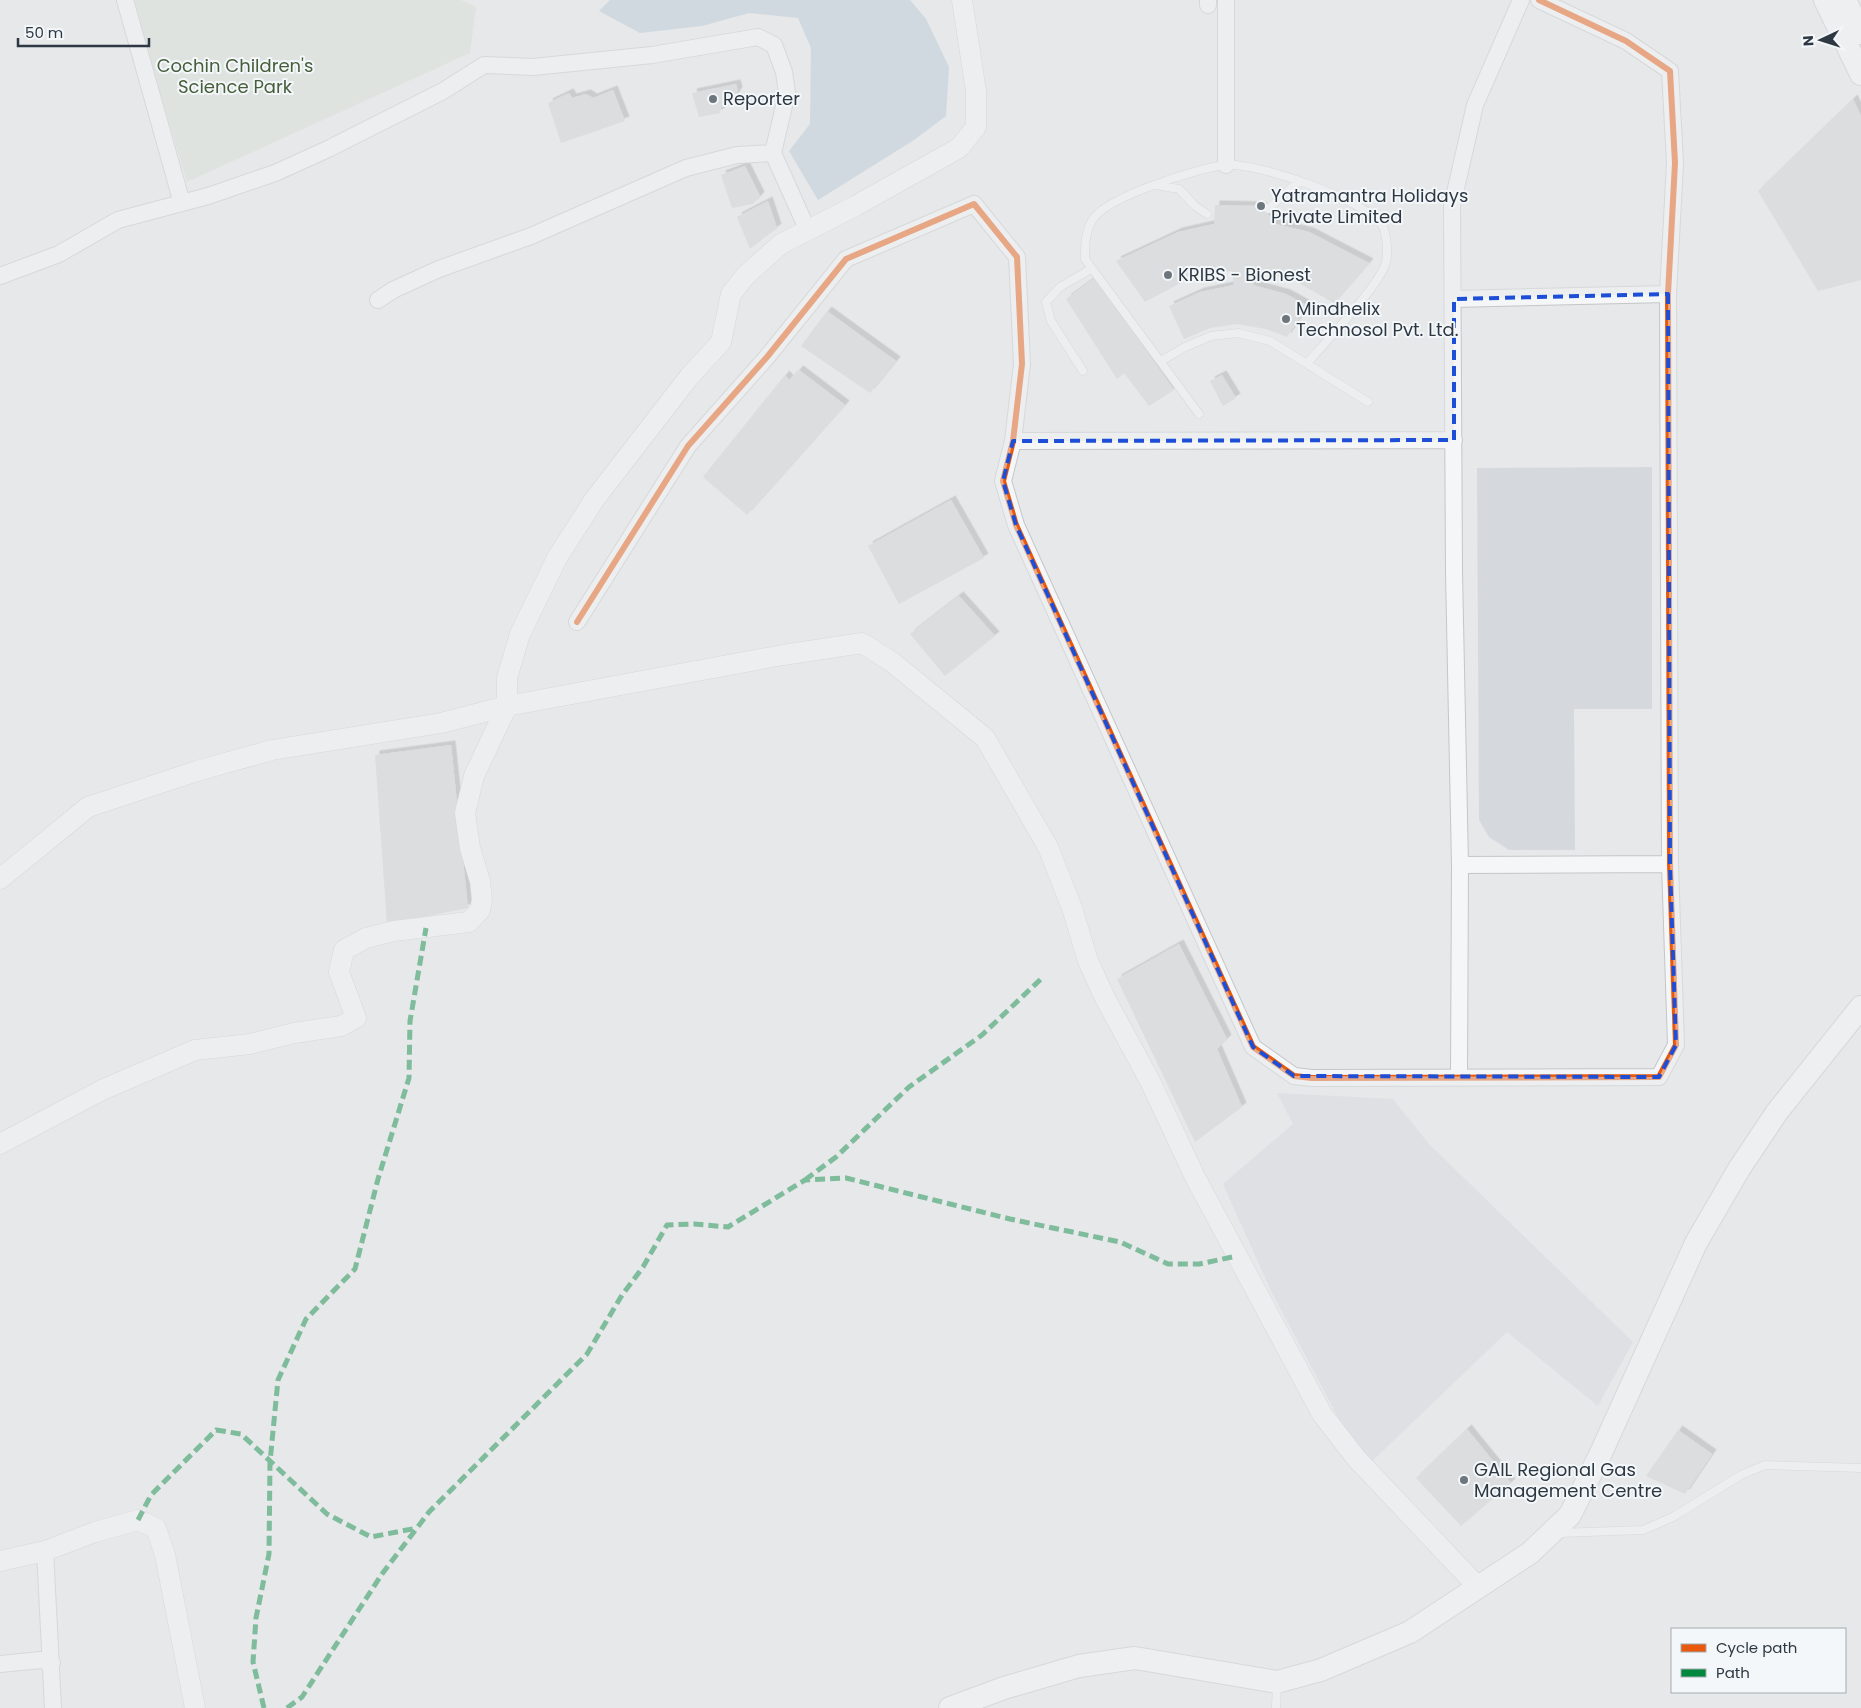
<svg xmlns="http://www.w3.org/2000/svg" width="1861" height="1708" font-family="Poppins,sans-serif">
  <defs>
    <filter id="shadow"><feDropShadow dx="4.5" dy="-4.5" stdDeviation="0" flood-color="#0004"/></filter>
  </defs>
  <rect width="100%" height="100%" fill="#e6e8ea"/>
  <path fill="#d5d8dd" d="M1652 467V709H1574L1575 850H1509L1489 837 1479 820 1477 468Z
    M1277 1093 1393 1099 1429 1144 1633 1342 1598 1406 1507 1332 1365 1468 1271 1291 1223 1184 1293 1124Z"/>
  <path fill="#d8ded6" d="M132 0H461L476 7 470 53 187 182Z"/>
  <path fill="#b6c8d3" d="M610 0H910L926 19 949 67 946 116 914 140 818 200 789 151 810 124 811 48 798 18 749 13 702 26 640 33 599 11Z"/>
  <path fill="#ced0d2" filter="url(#shadow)" d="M736 84 738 91 729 106 721 107 720 113 699 117 692 93Z
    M613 90 625 121 561 143 548 103 569 93 572 98 586 94 593 98Z
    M1853 99 1861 116V280L1818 291 1758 191Z
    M745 166 760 196 753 204 732 208 721 175Z
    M768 201 777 228 750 249 737 217Z
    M1215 205 1261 206 1276 224 1309 232 1369 263 1334 303 1297 282 1255 270 1253 285 1286 294 1308 306 1287 337 1266 329 1237 324 1210 328 1184 339 1169 306 1200 292 1234 285 1232 271 1188 279 1145 302 1116 261 1178 232 1214 224Z
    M1095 278 1174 390 1149 406 1124 373 1117 379 1066 299Z
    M827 311 896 361 870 393 801 346Z
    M799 370 845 405 747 515 703 477 785 375 789 380Z
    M1222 375 1236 398 1223 406 1210 381Z
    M951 500 984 558 899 604 868 546Z
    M959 596 995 636 945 676 910 634Z
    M451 745 468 908 387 924 375 755Z
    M1179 944 1227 1039 1217 1049 1242 1107 1195 1142 1117 979Z
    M1467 1429 1511 1483 1461 1526 1416 1478Z
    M1678 1430 1712 1454 1685 1494 1646 1476Z"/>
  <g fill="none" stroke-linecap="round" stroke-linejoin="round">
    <g stroke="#c4c6c8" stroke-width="9">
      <path id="service" d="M1156 185 1179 189 1195 206 1207 214
        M1268 209 1299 181
        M1161 361 1185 347 1211 336 1238 333 1270 341 1368 402
        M1083 371 1051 321 1046 302 1060 287 1091 269
        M1199 414 1085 259C1085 245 1085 231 1093 219 1107 197 1198 168 1225 165 1256 162 1364 199 1382 225 1387 233 1388 253 1386 262 1381 284 1324 344 1307 363
        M1559 1533 1643 1530 1673 1517 1741 1475 1765 1465 1861 1468
        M1276 1708 1277 1683"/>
    </g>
    <g stroke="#c4c6c8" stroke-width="18">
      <path id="minor" d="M125 0 182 203
        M1208 0V5
        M1226 0V165
        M0 276 59 254 118 220 208 196 275 173 328 149 443 91 484 65 533 67 652 55 758 37 774 45 784 72 787 93 773 153 808 231
        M1454 299 1668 294
        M378 300 393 290 439 269 531 236 686 168 737 155 773 153
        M1013 441 1454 440
        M577 622 688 446 767 357 846 259 974 204 1017 257 1022 364 1013 441 1003 481 1016 525 1253 1047 1294 1076 1312 1078 1659 1077 1676 1045 1670 864 1668 294 1675 163 1670 71 1626 41 1539 0
        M1460 865 1670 864
        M1459 1077 1460 865 1454 572 1452 206 1475 105 1521 0
        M45 1551 53 1708
        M0 1664 41 1660 52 1663"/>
    </g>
    <g stroke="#c4c6c8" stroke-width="21">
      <path id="tertiary" d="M0 879 88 807 197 771 272 750 441 723 507 706 783 655 862 643 892 662 985 738 1048 847 1072 908 1088 961 1106 1000 1150 1081 1195 1177 1322 1414 1356 1458 1479 1588
        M0 1144 102 1090 195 1050 250 1044 294 1033 341 1026 356 1018 339 972 344 950 366 938 394 931 469 922 480 910 482 900 480 881 470 848 465 813 474 776 507 706V678L520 634 557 558 594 500 689 377 721 342 731 294 746 275 781 244 857 205 959 148 976 127V91L962 0
        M0 1561 45 1551 95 1532 138 1520 156 1528 165 1555 195 1708"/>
    </g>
    <g stroke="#c4c6c8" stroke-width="24">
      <path id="secondary" d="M1825 0 1861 74
        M1845 0 1861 33
        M950 1708 1004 1688 1079 1666 1135 1658 1277 1682 1321 1670 1410 1632 1530 1553 1570 1515 1600 1455 1696 1243 1739 1169 1777 1112 1861 1007"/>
    </g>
    <use href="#service" stroke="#f5f6f7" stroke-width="8"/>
    <use href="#minor" stroke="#f5f6f7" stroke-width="16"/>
    <use href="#tertiary" stroke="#f5f6f7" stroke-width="20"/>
    <use href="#secondary" stroke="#f8f8f8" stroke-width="22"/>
    <path stroke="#00873e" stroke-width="5" stroke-dasharray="10 5" stroke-linecap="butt" d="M805 1180 836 1157 909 1087 982 1035 1043 977
      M138 1520 151 1495 216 1430 241 1434 327 1514 371 1537 417 1528
      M264 1708 253 1662 256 1618 269 1554 270 1462 278 1380 306 1319 355 1269 378 1179 409 1078 410 1021 426 928
      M287 1708 302 1697 382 1574 429 1512 587 1354 622 1295 643 1267 667 1225 694 1224 728 1227 805 1180 846 1178 1010 1219 1120 1242 1168 1264H1199L1237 1256"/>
    <g stroke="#f4f7f9" stroke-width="9">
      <path id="cycleway" d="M577 622 688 446 767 357 846 259 974 204 1017 257 1022 364 1013 441 1003 481 1016 525 1253 1047 1294 1076 1312 1078 1659 1077 1676 1045 1670 864 1668 294 1675 163 1670 71 1626 41 1539 0"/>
    </g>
    <use href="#cycleway" stroke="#e8590c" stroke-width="6"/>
  </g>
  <path d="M0 0H1861V1708H0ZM1668 294 1670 864 1676 1045 1659 1077 1294 1076 1253 1047 1016 525 1003 481 1013 441 1454 440V299Z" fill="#e6e8ea" fill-opacity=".55" fill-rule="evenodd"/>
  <path fill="none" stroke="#1d4ed8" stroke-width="4" stroke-dasharray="10 6" stroke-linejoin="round" d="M1668 294 1670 864 1676 1045 1659 1077 1294 1076 1253 1047 1016 525 1003 481 1013 441 1454 440V299Z"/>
  <g fill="#6e767d" stroke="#f4f7f9" stroke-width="2">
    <circle cx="713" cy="99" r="5"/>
    <circle cx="1261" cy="206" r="5"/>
    <circle cx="1168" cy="275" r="5"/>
    <circle cx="1286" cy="319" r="5"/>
    <circle cx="1464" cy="1480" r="5"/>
  </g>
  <g text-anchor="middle" stroke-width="4" stroke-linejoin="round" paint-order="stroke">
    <g font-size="18" fill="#465e3b" stroke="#f4f7f9">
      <text x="235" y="72">Cochin Children's<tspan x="235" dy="21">Science Park</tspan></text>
    </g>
    <g font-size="18" fill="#2d3843" stroke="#f4f7f9" text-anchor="start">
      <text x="723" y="105">Reporter</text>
      <text x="1271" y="202">Yatramantra Holidays<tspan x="1271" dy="21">Private Limited</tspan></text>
      <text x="1178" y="281">KRIBS - Bionest</text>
      <text x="1296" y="315">Mindhelix<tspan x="1296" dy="21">Technosol Pvt. Ltd.</tspan></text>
      <text x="1474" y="1476">GAIL Regional Gas<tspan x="1474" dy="21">Management Centre</tspan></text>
    </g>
  </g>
  <rect x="1671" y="1628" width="175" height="65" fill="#f4f7f9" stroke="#a4abb0"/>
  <rect x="1681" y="1644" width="25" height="8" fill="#e8590c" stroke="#a4abb0"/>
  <text x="1716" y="1653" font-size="15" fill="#2d3843">Cycle path</text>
  <rect x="1681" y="1669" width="25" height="8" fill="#00873e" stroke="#a4abb0"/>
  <text x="1716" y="1678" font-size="15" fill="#2d3843">Path</text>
  <g transform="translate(1821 40) rotate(266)" stroke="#f4f7f9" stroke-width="4" paint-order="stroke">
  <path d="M0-4L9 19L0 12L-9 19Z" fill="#2d3843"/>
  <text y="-8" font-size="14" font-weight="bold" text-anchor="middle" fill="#2d3843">N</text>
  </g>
  <path d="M18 38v8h131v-8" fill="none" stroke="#2d3843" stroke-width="2.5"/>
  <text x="25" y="38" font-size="15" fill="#2d3843" stroke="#f4f7f9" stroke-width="4" paint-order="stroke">50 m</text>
</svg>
